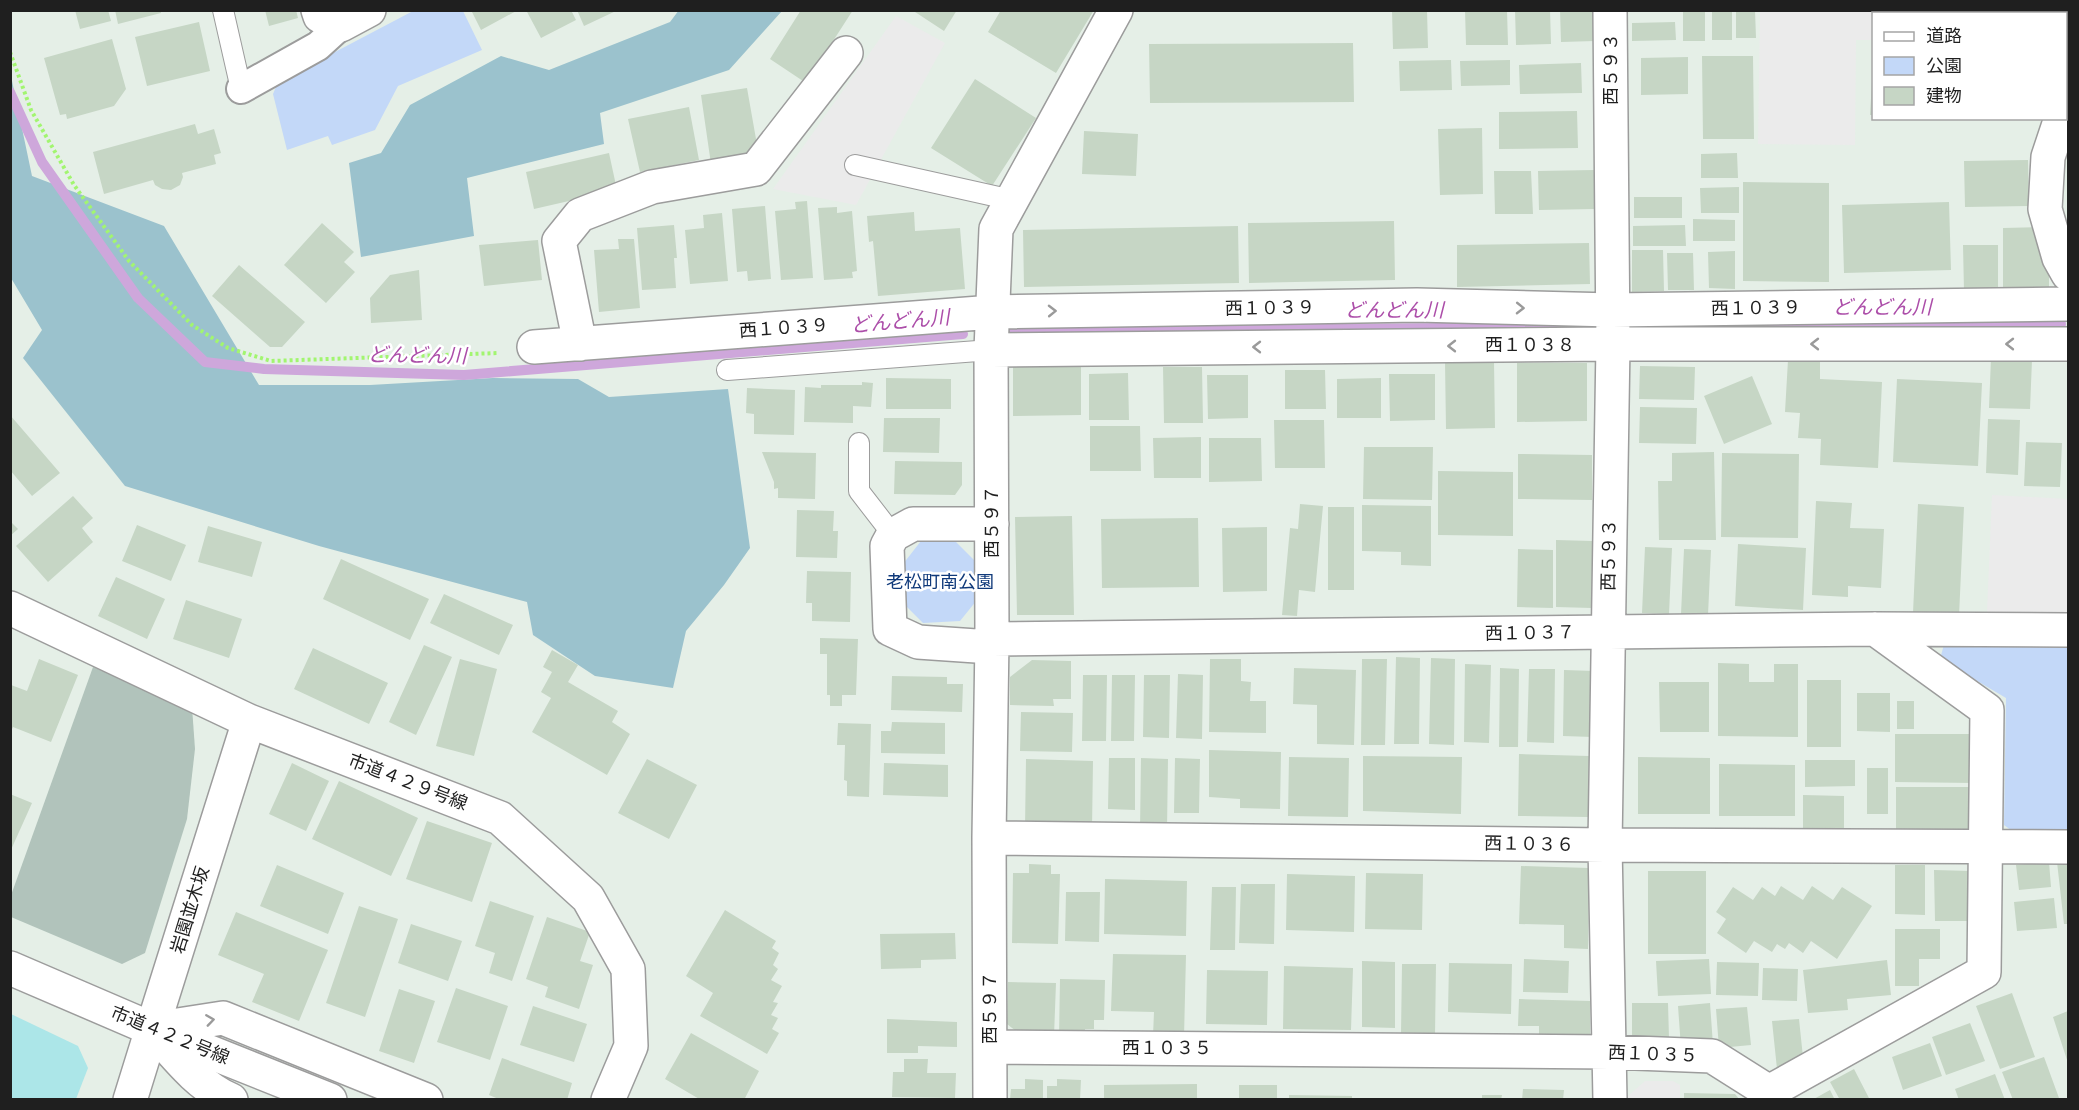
<svg xmlns="http://www.w3.org/2000/svg" width="2079" height="1110" font-family="'Nunito Sans','Noto Sans JP',sans-serif">
  <rect width="100%" height="100%" fill="#e5efe7"/>
  <path fill="#b1c3bb" d="M93 667 192 707 195 749 187 819 145 953 122 964 11 917 10 898Z"/>
  <path fill="#ace6e8" d="M11 1014 78 1046 88 1068 76 1099H11Z"/>
  <path fill="#9bc2cd" d="M679 10 782 11 729 70 600 113 604 144 467 178 474 236 361 257 349 163 381 153 410 105 501 56 549 70 670 22Z
    M11 76 32 176 164 226 259 385H370L493 378 578 379 609 397 728 389 750 548 724 585 686 631 673 688 595 676 533 635 527 602 319 546 125 486 23 358 42 330 11 278Z"/>
  <path fill="#c3d8f8" d="M413 11H463L482 50 398 86 375 130 332 145 328 136 287 150 273 94 278 82Z
    M921 541 956 542 977 563V600L960 621 923 623 901 601 903 564Z
    M1945 641H2068V836H2019L2004 825 2006 698 1940 659Z"/>
  <path fill="#ebebeb" d="M1760 11 1952 10V13L1874 14 1873 40H1856L1855 145 1758 144Z
    M896 16 945 43 856 205 773 189Z
    M1992 495 2068 499V616L1987 612Z
    M1645 1081H1673L1680 1085V1099H1627V1097Z"/>
  <g fill="none" stroke-linecap="round" stroke-linejoin="round">
    <path stroke="#cea7db" stroke-width="10" d="M10 92 42 162 138 298 205 362 264 369 464 375 963 334
      M1631 327 2061 324
      M1011 331 1597 327"/>
  </g>
  <path fill="#c6d6c5" d="M75 10H108L111 21 80 29Z
    M115 10H160L161 13 118 24Z
    M265 10H296L298 18 269 26Z
    M471 10H518L481 30Z
    M526 10H571L576 20 541 38Z
    M577 10H618L584 26Z
    M801 10H853L806 83 770 59Z
    M912 10H957L944 31Z
    M1001 10H1094L1056 73 988 32Z
    M1392 10H1427L1428 48 1393 49Z
    M1465 10H1507L1508 45H1466Z
    M1515 10H1550L1551 44 1516 45Z
    M1560 10H1594L1595 41 1561 42Z
    M1683 10H1705V41H1683Z
    M1712 10H1732V40H1712Z
    M1736 10H1755L1756 38H1736Z
    M2022 10H2062V14H2021Z
    M199 22 210 71 147 86 135 37Z
    M1675 22 1676 40 1632 41V23Z
    M112 39 126 89 114 106 67 119 66 114 60 115 44 58Z
    M1353 43 1354 102 1150 103 1149 44Z
    M1702 56H1753L1754 139H1703Z
    M1688 57V94L1641 95V58Z
    M1451 60 1452 90 1400 91 1399 61Z
    M1510 60V85L1461 86 1460 61Z
    M1581 63 1582 93 1520 94 1519 65Z
    M975 79 1036 118 992 186 931 148Z
    M1872 81H1874V115H1870Z
    M747 88 759 156 711 164 701 95Z
    M689 107 699 160 640 172 628 119Z
    M1577 111 1578 148 1499 149V112Z
    M195 124 198 134 214 129 221 153 214 155 216 164 182 173 183 177 180 185 171 190 162 189 155 185 153 180 104 194 93 152Z
    M1482 128 1483 194 1440 195 1438 129Z
    M1084 131 1138 134 1136 176 1082 174Z
    M609 153 617 190 534 209 526 172Z
    M1737 153 1738 178H1701V154Z
    M2028 160 2029 206 1965 207 1964 161Z
    M1594 170 1595 209 1539 210 1538 171Z
    M1494 171H1531L1533 214H1495Z
    M1743 182 1829 183V282L1743 281Z
    M1739 187V213H1701L1700 188Z
    M1634 197H1682V218H1634Z
    M807 201 813 278 781 280 775 211 796 209 795 202Z
    M1949 202 1951 270 1844 273 1842 205Z
    M765 206 771 279 748 281 747 271 737 272 732 209Z
    M837 207V213L852 211 857 271 852 272 853 278 824 280 818 208Z
    M914 212 915 231 960 228 965 289 878 296 873 241 869 242 867 216Z
    M722 213 728 281 690 284 685 230 704 228 703 215Z
    M1693 219 1735 220V241H1693Z
    M1394 221 1395 280 1249 283 1248 223Z
    M322 223 354 252 344 262 355 272 326 303 284 265Z
    M674 225 677 258H674L676 288 642 290 637 228Z
    M1685 225 1686 246H1633V226Z
    M1238 226 1239 283 1024 287 1023 230Z
    M2049 227V287H2003V228Z
    M618 239H634L640 308 599 312 594 250 619 249Z
    M538 240 542 280 484 286 479 245Z
    M1589 243 1590 284 1457 287V245Z
    M1963 245H1998V291H1964Z
    M1632 250H1663L1664 291 1632 292Z
    M1735 251V289L1709 288 1708 252Z
    M1667 253H1693L1694 290H1668Z
    M239 265 305 322 282 347H270L212 296Z
    M419 270 422 320 371 323 370 298 390 275Z
    M1991 358 2032 360 2030 409 1989 408Z
    M1788 360 1820 361V379L1882 382 1878 468 1820 465 1821 439 1798 438 1800 413 1785 412Z
    M1081 362V415L1013 416V363Z
    M1445 362H1494L1495 428 1446 429Z
    M1517 363H1587V421L1517 422Z
    M1640 366 1695 367 1694 400 1639 399Z
    M1163 367H1202L1203 423H1164Z
    M1285 370H1325L1326 409H1285Z
    M1128 373 1129 420H1089V374Z
    M1389 374H1435V420L1390 421Z
    M1207 375H1248V418L1208 419Z
    M1752 376 1772 424 1724 444 1704 396Z
    M886 378 951 379V409H886Z
    M1381 378V418H1337V379Z
    M1897 379 1982 383 1978 466 1893 462Z
    M862 382 873 383 871 407 853 406V423L804 422 805 387 821 388V385H862Z
    M747 388 795 390 794 435 754 434V414L746 413Z
    M1640 407 1697 408 1696 444 1639 443Z
    M10 415 60 473 32 496 10 470Z
    M884 418H940L939 453 883 452Z
    M1988 419 2020 420 2018 475 1986 473Z
    M1274 420H1324L1325 468H1275Z
    M1090 426H1140L1141 471H1090Z
    M1201 437V478H1154L1153 438Z
    M1209 438H1261L1262 481 1209 482Z
    M2026 442 2062 443 2060 487 2024 486Z
    M1364 447H1433L1432 500 1363 499Z
    M762 452 816 453 815 499 778 498V488L774 489V482Z
    M1714 452 1716 540H1659L1658 481H1672V453Z
    M1722 453 1799 454 1798 538 1721 537Z
    M1518 454 1592 455V500L1518 499Z
    M895 461 962 462V485L955 495 894 494Z
    M1438 471 1513 472V536L1438 535Z
    M73 496 93 518 82 528 93 542 48 582 16 546Z
    M1816 501 1852 503 1850 528 1884 529 1881 588 1848 586V597L1812 595Z
    M1300 504 1323 506 1315 592 1299 590 1297 616 1282 615 1290 528 1298 529Z
    M1918 504 1964 507 1959 616 1913 613Z
    M1362 505 1431 506V566L1401 565V552L1362 551Z
    M1328 507H1354V590H1328Z
    M797 510 834 511 833 531H838L837 558 796 557Z
    M1072 516 1074 615H1017L1015 517Z
    M1198 518 1199 587 1102 588 1101 519Z
    M10 521 18 529 10 536Z
    M137 525 186 545 171 581 122 561Z
    M208 526 262 542 252 577 198 562Z
    M1267 527V591L1223 592 1222 528Z
    M1556 540 1592 541V608L1556 607Z
    M1738 544 1806 548 1803 610 1735 606Z
    M1645 547 1672 548 1669 614 1642 613Z
    M1518 549 1553 550V608L1517 607Z
    M1684 549 1711 550 1708 615 1681 614Z
    M341 559 429 599 410 640 323 599Z
    M807 571 851 572 850 622 812 621V603H806Z
    M116 577 165 599 147 639 98 616Z
    M444 594 513 625 499 655 430 623Z
    M186 600 242 619 229 658 173 639Z
    M820 638 858 639 856 695H842V706H830V695H827V654H820Z
    M424 645 452 657 416 735 389 722Z
    M313 648 388 683 369 724 294 689Z
    M552 650 578 665 568 682 618 711 612 722 630 734 607 775 532 732 551 698 541 692 552 672 543 667Z
    M1396 657 1420 658 1419 744H1394Z
    M1431 658 1455 659 1454 745 1429 744Z
    M39 659 78 675 51 742 13 727 10 733V686L11 685 27 691Z
    M460 659 497 669 474 756 436 746Z
    M1210 659H1241V681L1251 682 1250 701H1266V733L1209 732Z
    M1362 659H1387L1385 745H1361Z
    M1032 660 1071 661V699H1053L1054 706 1010 705V677Z
    M1718 663 1749 664V682H1774V664H1798V737L1718 736Z
    M1465 664 1491 665 1489 743 1464 742Z
    M1294 668 1356 670 1354 745 1317 744V705L1293 704Z
    M1500 668 1519 669 1518 747H1499Z
    M1529 669H1555L1554 743 1527 742Z
    M1564 670 1594 671 1593 737 1563 736Z
    M1178 674 1203 675 1202 739 1176 738Z
    M1083 675H1107L1106 741H1082Z
    M1112 675H1135L1134 741H1111Z
    M1144 675H1170L1169 738 1143 737Z
    M892 676 947 677V684H963L962 712 891 710Z
    M1807 680H1841V747H1807Z
    M1659 682H1709V732H1660Z
    M1857 693H1890V732L1857 731Z
    M1897 701H1914V729H1897Z
    M1021 712 1073 713 1072 752 1020 751Z
    M892 722 945 723V754L881 753V731H891Z
    M838 723 871 724 869 797 847 796V781L844 780 845 745H837Z
    M1895 734H1973L1974 783 1895 782Z
    M1209 750 1281 752 1280 809 1240 808V799L1209 797Z
    M1519 754 1589 756 1588 817 1518 816Z
    M1363 756 1462 757 1461 814 1363 811Z
    M1289 757 1349 758 1348 817 1288 816Z
    M1638 757 1710 758V814H1638Z
    M1109 758H1135V810L1108 809Z
    M1141 758 1168 759 1167 831H1140Z
    M1175 758 1200 759 1199 813H1174Z
    M647 759 697 785 669 839 618 813Z
    M1026 759 1093 761 1092 829 1025 828Z
    M1805 760H1855V786L1805 787Z
    M292 763 329 781 306 831 269 814Z
    M884 763 948 765V797L883 795Z
    M1719 764 1795 765V816H1719Z
    M1867 768H1888V814H1867Z
    M339 781 418 818 391 876 312 839Z
    M1896 787H1973V832H1896Z
    M10 794 32 803 10 852Z
    M1803 795 1844 796V833H1803Z
    M427 821 492 843 472 902 406 879Z
    M2068 861V924H2064L2057 862Z
    M2049 862 2051 887 2019 890 2016 865Z
    M1029 864 1051 865V874H1060L1058 944 1012 943 1013 873H1029Z
    M277 865 344 893 328 934 260 906Z
    M1895 865H1925V915L1895 914Z
    M1521 866 1589 868 1588 949 1564 948V925L1519 924Z
    M1934 870 1971 871V921H1935Z
    M1648 871H1706V954H1648Z
    M1366 873 1423 874 1422 930 1365 929Z
    M1287 874 1355 876 1354 932 1286 930Z
    M1105 879 1187 881 1186 936 1104 934Z
    M1241 884H1275L1274 944 1239 943Z
    M1781 886 1803 900 1812 886 1833 900 1842 887 1872 906 1837 959 1811 941 1803 953 1789 943 1785 949 1777 944 1772 952 1754 941 1746 953 1717 933 1726 919 1716 912 1733 887 1753 900 1762 887 1775 896Z
    M1212 887H1236L1235 950H1210Z
    M1066 892H1100L1099 942 1065 941Z
    M2054 898 2057 928 2017 931 2014 902Z
    M490 901 534 916 512 981 489 973 495 953 475 946Z
    M359 906 398 919 365 1017 326 1003Z
    M725 910 776 941 772 948 779 953 773 965 778 969 771 980 782 986 773 1002 778 1003 771 1015 778 1018 772 1029 779 1033 767 1054 700 1016 713 993 686 976Z
    M236 912 328 950 299 1021 252 1002 264 974 218 955Z
    M547 917 590 932 580 961 593 965 579 1009 545 997 548 987 526 979Z
    M411 924 462 941 448 981 398 963Z
    M1895 929H1940V959H1919V986H1895Z
    M955 933 956 959 921 960V968L881 969 880 934Z
    M1113 954 1186 955 1184 1037 1153 1036 1154 1012 1111 1011Z
    M1524 959 1569 961 1568 993 1523 992Z
    M1709 959 1711 994 1658 996 1656 961Z
    M1887 960 1891 995 1847 999 1848 1010 1808 1013 1803 970Z
    M1362 961 1395 962V1028L1362 1027Z
    M1717 962 1759 963 1758 996 1716 995Z
    M1449 963 1512 964 1511 1014 1448 1012Z
    M1402 964H1436L1435 1035 1401 1034Z
    M1284 966 1353 968 1351 1030 1283 1029Z
    M1763 968 1798 969 1797 1001 1762 1000Z
    M1207 970 1268 971 1267 1025 1206 1024Z
    M1060 979 1105 980 1104 1020H1094V1029H1085V1040L1059 1039Z
    M1008 982 1056 983 1054 1036 1021 1035 1007 1024Z
    M456 988 508 1006 490 1060 437 1042Z
    M399 989 435 1001 414 1063 379 1051Z
    M2012 993 2035 1057 2000 1069 1976 1006Z
    M1519 999 1590 1001V1040L1539 1039V1026H1518Z
    M1632 1003H1668L1669 1038 1632 1039Z
    M1710 1003 1713 1045 1681 1048 1678 1006Z
    M533 1006 587 1024 574 1062 520 1045Z
    M1747 1007 1751 1045 1719 1048 1716 1009Z
    M2068 1011V1063L2053 1017Z
    M887 1019 957 1022V1047L918 1046V1053H887Z
    M1799 1019 1804 1067 1777 1069 1772 1021Z
    M1970 1023 1985 1061 1946 1075 1932 1037Z
    M691 1033 759 1071 744 1100H701L665 1079Z
    M1930 1043 1942 1076 1903 1090 1892 1057Z
    M2044 1057 2059 1098 2013 1100 2002 1072Z
    M502 1058 572 1083 567 1100H501L489 1095Z
    M904 1059H928L927 1073H956L955 1098 892 1097 893 1072H904Z
    M1854 1069 1870 1100H1840L1830 1082Z
    M1995 1074 2005 1100H1959L1955 1089Z
    M1025 1079 1043 1080V1100H1010L1011 1089H1025Z
    M1057 1079 1081 1080 1080 1100H1047V1086H1057Z
    M1197 1084V1100H1104V1085Z
    M1239 1085H1277V1100H1239Z
    M1523 1089 1564 1090 1563 1100H1522Z
    M1830 1090 1835 1100H1812Z
    M1684 1093 1735 1094 1740 1100H1684Z
    M1289 1095 1352 1096V1100H1289Z
    M1482 1095H1502L1501 1100H1482Z"/>
  <g fill="none" stroke-linecap="round" stroke-linejoin="round">
    <g stroke="#9c9c9c" stroke-width="22">
      <path id="service" d="M223 10 241 89
        M855 165 1012 200
        M727 370 991 350
        M859 443V491L893 535"/>
    </g>
    <g stroke="#9c9c9c" stroke-width="32">
      <path id="pedestrian" d="M241 89 318 46 341 25"/>
    </g>
    <g stroke="#9c9c9c" stroke-width="36">
      <path id="minor" d="M318 10 320 16 341 25 369 10
        M1610 10 1613 344 1605 845 1610 1100
        M2061 118 2048 157 2045 209 2059 258 2068 274
        M580 344 559 241 580 215 652 187 756 169 846 53
        M534 347 993 312 1417 305 1612 310 2068 304
        M991 350 1613 344H2068
        M10 608 249 721 500 818 588 898 628 969 631 1046 608 1100
        M992 639 1875 629 2068 630
        M991 647 918 642 890 629 887 546 893 535 913 524H992
        M989 838 1605 845 2068 847
        M152 1029 249 721
        M152 1029 223 1018 426 1100
        M152 1029C175 1055 198 1086 231 1100
        M990 1047 1610 1052 1712 1056 1769 1092 1984 972 1987 710 1875 629
        M990 1100 989 838 992 639 991 350 996 229 1116 10"/>
    </g>
    <g stroke="#9c9c9c" stroke-width="36">
      <path id="tertiary" d="M10 968 152 1029 330 1100
        M130 1100 152 1029"/>
    </g>
    <path stroke="#a2f570" stroke-width="4" stroke-dasharray="3 3" stroke-linecap="butt" d="M10 52 31 110 74 185 129 261 192 325 228 348 271 361 499 353"/>
    <use href="#service" stroke="#fff" stroke-width="20"/>
    <use href="#pedestrian" stroke="#fff" stroke-width="28"/>
    <use href="#minor" stroke="#fff" stroke-width="33"/>
    <use href="#tertiary" stroke="#fff" stroke-width="33"/>
  </g>
  <defs><path id="oneway-chevron" d="M-2-3.5L2.5 0L-2 3.5" fill="none" stroke-width="1.6" stroke-linecap="round" stroke-linejoin="round" transform="scale(1.5)"/></defs>
  <g stroke="#9a9a9a">
    <use href="#oneway-chevron" transform="translate(1520 308) rotate(1)"/>
    <use href="#oneway-chevron" transform="translate(1052 311) rotate(-1)"/>
    <use href="#oneway-chevron" transform="translate(1815 344) rotate(180)"/>
    <use href="#oneway-chevron" transform="translate(2010 344) rotate(180)"/>
    <use href="#oneway-chevron" transform="translate(1452 346) rotate(180)"/>
    <use href="#oneway-chevron" transform="translate(1257 347) rotate(180)"/>
    <use href="#oneway-chevron" transform="translate(210 1020) rotate(-8)"/>
  </g>
  <g text-anchor="middle" stroke-width="5" stroke-linejoin="round" paint-order="stroke">
    <g font-size="18" fill="#1f1f1f" stroke="#fff">
      <text transform="translate(1611 69) rotate(-90)" y="6">西５９３</text>
      <text transform="translate(1270 308) rotate(-1)" y="6">西１０３９</text>
      <text transform="translate(1756 308) rotate(-1)" y="6">西１０３９</text>
      <text transform="translate(784 328) rotate(-4)" y="6">西１０３９</text>
      <text x="1530" y="351">西１０３８</text>
      <text transform="translate(992 522) rotate(-90)" y="6">西５９７</text>
      <text transform="translate(1609 555) rotate(-89)" y="6">西５９３</text>
      <text transform="translate(1530 633) rotate(-1)" y="6">西１０３７</text>
      <text transform="translate(408 782) rotate(21)" y="6">市道４２９号線</text>
      <text transform="translate(1529 844) rotate(1)" y="6">西１０３６</text>
      <text transform="translate(190 910) rotate(-73)" y="6">岩園並木坂</text>
      <text transform="translate(990 1008) rotate(-90)" y="6">西５９７</text>
      <text transform="translate(170 1035) rotate(22)" y="6">市道４２２号線</text>
      <text x="1167" y="1054">西１０３５</text>
      <text transform="translate(1653 1054) rotate(2)" y="6">西１０３５</text>
    </g>
    <g font-size="18" fill="#0f397a" stroke="#fff">
      <text x="940" y="588">老松町南公園</text>
    </g>
    <g font-size="20" font-style="italic" fill="#ac4ea9" stroke="#fff">
      <text x="1882" y="314">どんどん川</text>
      <text x="1394" y="317">どんどん川</text>
      <text transform="translate(900 321) rotate(-5)" y="7">どんどん川</text>
      <text transform="translate(417 355) rotate(1)" y="7">どんどん川</text>
    </g>
  </g>
  <rect width="2079" height="1110" fill="none" stroke="#1f1f1f" stroke-width="24"/>
  <rect x="1872" y="12" width="195" height="108" fill="#ffffff" stroke="#a5a5a5" stroke-width="1.5"/>
  <rect x="1884" y="32" width="30" height="9" fill="#ffffff" stroke="#a5a5a5" stroke-width="1.5"/>
  <text x="1926" y="42" font-size="18" fill="#1f1f1f">道路</text>
  <rect x="1884" y="57" width="30" height="18" fill="#c3d8f8" stroke="#a5a5a5" stroke-width="1.5"/>
  <text x="1926" y="72" font-size="18" fill="#1f1f1f">公園</text>
  <rect x="1884" y="87" width="30" height="18" fill="#c6d6c5" stroke="#a5a5a5" stroke-width="1.5"/>
  <text x="1926" y="102" font-size="18" fill="#1f1f1f">建物</text>
</svg>
